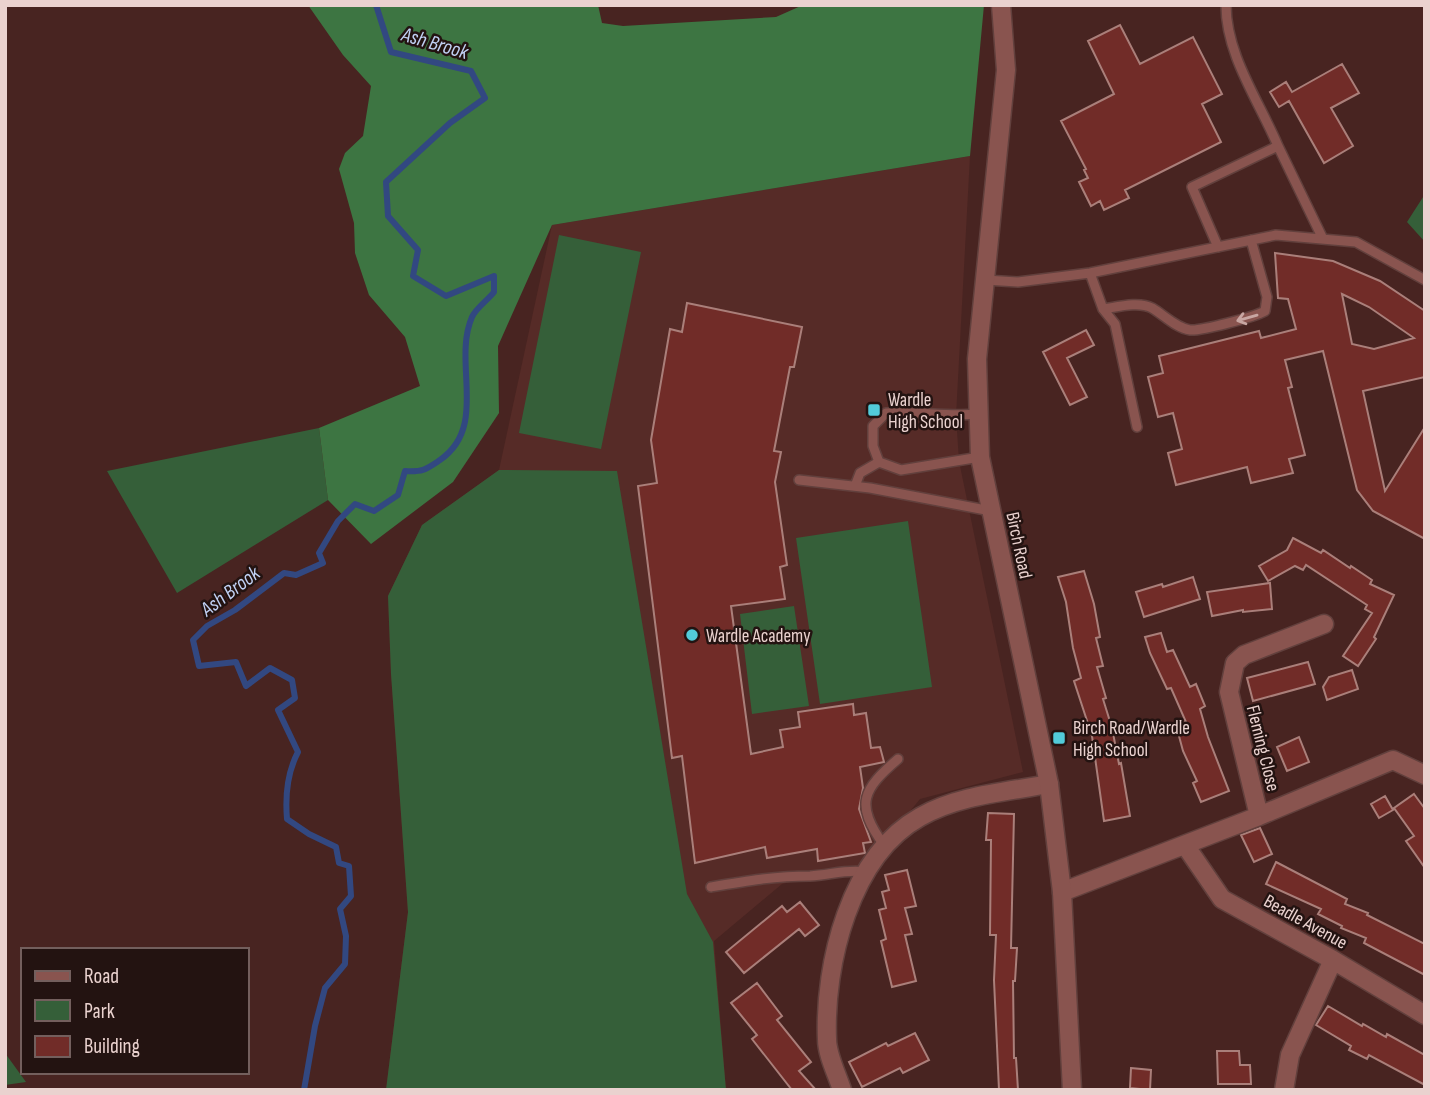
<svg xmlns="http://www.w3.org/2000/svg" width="1430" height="1095" font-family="'Sofia Sans Condensed',sans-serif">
  <rect width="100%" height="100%" fill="#482421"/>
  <path fill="#562b27" d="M970 156 956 416 959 461 1023 772 920 799 867 864 782 884 714 941 726 1090H386L408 912 391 674 388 596 422 525 499 470 552 225Z"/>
  <path fill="#355f39" d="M1425 194V242L1407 222Z
    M559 235 641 252 601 449 519 433Z
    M319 428 328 500 177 593 107 471Z
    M499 470 617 471 687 894 713 942 726 1090H386L408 912 391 674 388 596 422 525Z
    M908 521 932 687 820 704 796 538Z
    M794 606 809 706 752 714 740 614Z
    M5 1053 26 1082 5 1085Z"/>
  <path fill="#3d7542" d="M308 5H598L602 23 623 26 776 17 803 5H984L970 156 552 225 498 346 499 413 453 482 371 544 328 500 319 428 420 386 405 337 369 295 355 253 354 223 339 169 345 153 363 136 371 86 343 55Z"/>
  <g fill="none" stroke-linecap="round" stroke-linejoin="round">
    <path stroke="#324881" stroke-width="6" d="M304 1090 315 1026 325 988 345 964 346 936 340 909 351 896 349 866 339 863 336 847 309 834 287 819C285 795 287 773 298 752L278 710 295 698 292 680 270 668 246 686 236 662 199 666 193 640 207 626 235 610 284 573 296 575 323 563 319 553 338 521 355 504 374 511 398 495 405 471C423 472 425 470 440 460 489 426 452 363 472 317 476 308 488 300 494 292V276L446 296 413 276 418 250 388 216 386 182 450 123 485 98 471 71 391 52 376 5"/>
  </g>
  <path fill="#712c28" stroke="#aa7f7a" stroke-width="2" fill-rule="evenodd" d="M1120 25 1140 64 1193 37 1222 94 1202 104 1221 142 1125 190 1129 198 1104 210 1100 201 1091 206 1079 182 1088 178 1084 170 1086 169 1061 121 1114 94 1088 41Z
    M1342 64 1359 93 1331 108 1353 146 1324 163 1289 101 1279 107 1270 92 1286 82 1292 92Z
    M1275 253 1333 261 1380 281 1425 311V377L1363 391 1385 491 1425 427V539L1373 511 1357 490 1323 351 1285 360 1292 387 1288 388 1305 455 1289 459 1293 473 1251 483 1247 467 1176 485 1168 453 1182 449 1173 413 1158 417 1148 377 1163 373 1159 356 1259 331 1261 338 1296 329 1288 299 1278 298ZM1342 294 1369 307 1414 338 1374 349 1352 344Z
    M687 303 802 327 794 367H790L774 451 781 452 775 482 787 565 780 567 785 599 731 606 751 754 783 747 780 730 800 727 798 712 853 704 854 715 866 713 871 748 880 747 884 762 860 767 863 788 859 809 871 842 863 843 865 853 818 861 817 849 767 858 765 847 695 863 682 756 672 758 638 486 657 483 651 440 670 329 682 332Z
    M1086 330 1094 345 1067 358 1087 397 1070 405 1043 352Z
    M1293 538 1321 553 1323 550 1350 568 1351 566 1372 580 1370 584 1394 595 1374 637 1376 639 1358 666 1343 656 1372 613 1365 609 1367 605 1306 565 1303 570 1295 566 1268 581 1259 566 1287 550Z
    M1084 571 1094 604 1100 637 1096 638 1103 666 1097 667 1106 698 1103 699 1112 728 1119 764 1121 763 1130 816 1104 821 1092 736 1074 681 1081 678 1073 648 1066 602 1058 577Z
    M1193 577 1200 599 1144 617 1136 592 1162 584 1163 587Z
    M1270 583 1272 609 1243 612V610L1212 616 1207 592Z
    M1161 633 1167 652 1173 650 1190 687 1196 684 1205 706 1200 709 1208 737 1229 791 1201 802 1193 783 1197 781 1183 751 1176 725 1186 722 1171 688 1167 689 1150 653 1145 637Z
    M1308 662 1315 684 1253 701 1247 678Z
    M1352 670 1358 689 1327 700 1323 687 1329 677Z
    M1299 737 1309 762 1287 771 1277 747Z
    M1414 794 1425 809V868L1406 841 1414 836 1394 808Z
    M1385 796 1393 810 1379 818 1371 804Z
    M988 813 1014 814 1011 948H1017L1015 981H1013L1014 1058H1016L1018 1090H999L994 980 996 935H990L991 840H986Z
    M1260 828 1272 854 1254 862 1241 835Z
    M1276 862 1347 899 1345 904 1368 913 1367 915 1425 944V975L1364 943 1366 938 1341 928 1342 926 1318 914 1321 909 1266 884Z
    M907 870 916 906 905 908 912 934 905 935 916 981 892 987 881 941 886 939 879 910 886 908 882 892 889 890 885 875Z
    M800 902 819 925 805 936 799 929 744 973 726 952 782 906 787 912Z
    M757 983 782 1016 777 1020 811 1062 799 1071 816 1090H792L752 1039 757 1035 731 1003Z
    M1328 1006 1362 1026 1363 1024 1386 1037 1387 1034 1425 1055V1085L1369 1055 1367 1059 1349 1050 1351 1046 1316 1025Z
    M915 1033 929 1060 903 1073 900 1068 862 1087 849 1062 886 1043 888 1046Z
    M1217 1051H1239L1240 1065H1250L1251 1084H1218Z
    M1131 1068 1151 1070 1150 1090 1130 1088Z"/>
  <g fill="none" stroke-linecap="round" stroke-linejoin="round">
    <g stroke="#62403d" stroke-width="12">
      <path id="service" d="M1226 5C1226 55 1259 101 1278 146
        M1218 247 1192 187 1278 146 1323 239
        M1090 273 1103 309 1115 324 1137 427
        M985 280 1018 282 1090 273 1276 235 1356 242 1425 280
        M1103 309C1117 307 1139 301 1152 308 1164 315 1176 328 1190 330 1202 331 1254 317 1265 311L1267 297 1251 240
        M979 414C947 417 917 411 886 413L873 426V446L879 462 901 470 980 457
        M799 480 870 488 991 511
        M855 486 860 473 879 462
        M884 845C854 804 863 789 898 759
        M711 887C746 881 775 876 810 876 830 875 846 869 866 872"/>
    </g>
    <g stroke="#62403d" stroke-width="21">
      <path id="minor" d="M1259 816 1229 692 1235 663 1244 655 1324 624
        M1185 845 1222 899 1333 960 1425 1015
        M1062 892 1259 816 1393 760 1425 775
        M842 1090C837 1074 827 1055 827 1039 824 964 850 856 920 817 958 795 1006 792 1049 784
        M1284 1090 1290 1055 1333 960"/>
    </g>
    <g stroke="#62403d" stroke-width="21">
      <path id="tertiary" d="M1001 5 1006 70 977 359 980 457 1049 784 1062 892 1072 1090"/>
    </g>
    <use href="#service" stroke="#89544f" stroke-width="9"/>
    <use href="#minor" stroke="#89544f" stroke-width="18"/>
    <use href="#tertiary" stroke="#89544f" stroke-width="18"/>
  </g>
  <defs><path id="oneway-shaft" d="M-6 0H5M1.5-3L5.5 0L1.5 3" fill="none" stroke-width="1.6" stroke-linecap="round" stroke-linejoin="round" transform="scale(1.75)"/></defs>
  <use stroke="#c8a6a2" href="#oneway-shaft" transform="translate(1247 318) rotate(164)"/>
  <g fill="#52cbd9" stroke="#231311" stroke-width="2.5">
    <rect x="867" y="403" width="14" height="14" rx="3.5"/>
    <circle cx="692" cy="635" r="7"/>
    <rect x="1052" y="731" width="14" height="14" rx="3.5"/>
  </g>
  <g text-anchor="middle" stroke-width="5" stroke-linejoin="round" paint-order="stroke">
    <g font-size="19" fill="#ead2cf" stroke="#231311" text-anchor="start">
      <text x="888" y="406">Wardle<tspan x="888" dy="22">High School</tspan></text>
      <text x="706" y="642">Wardle Academy</text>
      <text x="1073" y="734">Birch Road/Wardle<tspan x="1073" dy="22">High School</tspan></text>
    </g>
    <g font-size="19" fill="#ead2cf" stroke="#231311">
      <text transform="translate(1020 545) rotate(78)" y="7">Birch Road</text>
      <text transform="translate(1264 748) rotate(76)" y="7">Fleming Close</text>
      <text transform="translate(1306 921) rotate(29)" y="7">Beadle Avenue</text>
    </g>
    <g font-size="21" font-style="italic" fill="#c0d0f3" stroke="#231311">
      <text transform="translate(435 43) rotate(16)" y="7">Ash Brook</text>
      <text transform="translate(230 591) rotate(-37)" y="7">Ash Brook</text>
    </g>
  </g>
  <rect width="1430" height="1095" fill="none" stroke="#ead2cf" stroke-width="14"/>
  <rect x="21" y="948" width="228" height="126" fill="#231311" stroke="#735f5d" stroke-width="2"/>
  <rect x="35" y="971" width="35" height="10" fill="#89544f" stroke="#735f5d" stroke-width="2"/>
  <text x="84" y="983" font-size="21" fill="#ead2cf">Road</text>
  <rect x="35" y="1000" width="35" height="21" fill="#355f39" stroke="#735f5d" stroke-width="2"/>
  <text x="84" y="1018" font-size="21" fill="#ead2cf">Park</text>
  <rect x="35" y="1036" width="35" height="21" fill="#712c28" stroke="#735f5d" stroke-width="2"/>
  <text x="84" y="1053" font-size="21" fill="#ead2cf">Building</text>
</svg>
